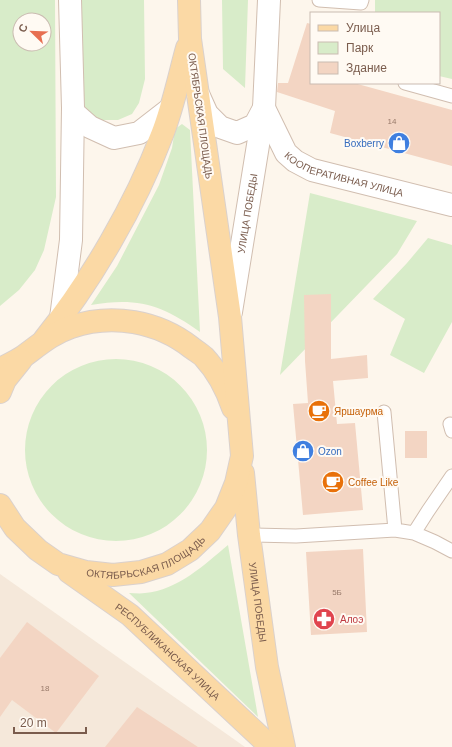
<svg xmlns="http://www.w3.org/2000/svg" width="452" height="747" font-family="Arial,sans-serif">
  <rect width="100%" height="100%" fill="#fdf6ec"/>
  <path fill="#f5e8da" d="M0 574 245 747H0Z"/>
  <path fill="#d8ecc9" fill-rule="evenodd" d="M0 0H55L56 197 44 250 35 270 19 290 0 306ZM20 20H44V44H20Z
    M78 0H144L145 79 139 103 132 114 118 120H102L93 116 79 100Z
    M222 0H248L245 88 223 69Z
    M375 0H452V79L439 76V13H375Z
    M182 124 190 130 200 332C162 305 138 297 91 305L117 266 159 185 172 148 175 129Z
    M310 193 417 221 397 254 280 375Z
    M428 238 452 245V322L424 373 390 355 405 319 373 299 407 263Z
    M25 450a91 91 0 1 1 182 0a91 91 0 1 1-182 0Z
    M228 545 258 717 129 593C134 593 140 594 145 593 178 590 204 565 228 545Z"/>
  <path fill="#f3d5c3" d="M307 23 311 24V83H354L452 110V166L330 133 335 111 277 92 278 83H288Z
    M331 294V359L367 355 368 378 333 381 337 424 355 423 363 510 303 515 293 404 308 403 305 361 304 295Z
    M405 431H427V458H405Z
    M363 549 367 632 311 635 306 552Z
    M27 622 99 676 56 733 12 700 0 717V658Z
    M137 707 198 747H105Z"/>
  <g fill="none" stroke-linecap="round" stroke-linejoin="round">
    <g stroke="#d1beb0" stroke-width="15">
      <path id="lane" d="M319 0 361 3 362 0
        M405 83 452 96
        M384 412 395 530
        M450 424 452 431
        M414 533 428 511 452 476
        M249 535 296 536 395 530 414 533 435 542 452 551"/>
    </g>
    <g stroke="#d1beb0" stroke-width="24">
      <g id="street">
        <path d="M198 94 207 114 220 127 237 133 255 125 264 108"/>
        <path id="s1" d="M264 108 286 153 295 161 312 170 452 205"/>
        <path d="M73 112 90 127 114 138 139 133 170 109"/>
        <path id="s2" d="M231 312 264 108 269 0"/>
        <path d="M61 318 71 240 73 108 70 0"/>
      </g>
    </g>
    <g stroke="#dad1cd" stroke-width="24">
      <g id="primary">
        <path d="M44 340C91 281 135 206 162 135 173 107 179 77 187 48"/>
        <path d="M0 369C8 365 17 361 24 356 39 345 53 333 71 327 112 313 158 321 192 348 196 351 201 354 204 357 217 371 227 390 233 408"/>
        <path d="M0 392 5 380 21 360"/>
        <path id="s3" d="M243 473 249 535 267 667 284 747"/>
        <path id="s4" d="M0 505 15 528 38 550 58 564 86 572 113 575 141 572 167 564 190 550 210 531 226 508 236 483 242 456 230 317 190 39 189 0"/>
        <path id="s5" d="M69 572 130 615 271 747"/>
      </g>
    </g>
    <use href="#lane" stroke="#fff" stroke-width="13"/>
    <use href="#street" stroke="#fff" stroke-width="22"/>
    <use href="#primary" stroke="#fbd9a5" stroke-width="22"/>
  </g>
  <defs>
    <g id="shop-disc" transform="scale(1.15)"><circle r="9.5" fill="#3f7fe0" stroke="#fffaf3"/><path d="M-5-2.5h2.3a2.7 3.5 0 0 1 5.4 0H5L5.5 6h-11ZM-1.5-2.5h3a1.5 2.3 0 0 0-3 0Z" fill="#fff"/></g>
    <g id="cafe-disc" transform="scale(1.15)"><circle r="9.5" fill="#e8710a" stroke="#fffaf3"/><path d="M-5.5-4.5H6V0H3Q3 3.5 0 3.5H-2.5Q-5.5 3.5-5.5 0ZM3-3.2v2h1.7v-2ZM-6 4.5H4V6H-6Z" fill="#fff"/></g>
    <g id="pharmacy-disc" transform="scale(1.15)"><circle r="9.5" fill="#e0444e" stroke="#fffaf3"/><path d="M-2-6h4v4h4v4h-4v4h-4v-4h-4v-4h4Z" fill="#fff"/></g>
  </defs>
  <g fill-rule="evenodd">
    <use href="#shop-disc" x="399" y="143"/>
    <use href="#cafe-disc" x="319" y="411"/>
    <use href="#shop-disc" x="303" y="451"/>
    <use href="#cafe-disc" x="333" y="482"/>
    <use href="#pharmacy-disc" x="324" y="619"/>
  </g>
  <g text-anchor="middle" stroke-width="4" stroke-linejoin="round" paint-order="stroke">
    <g font-size="8" fill="#987a6a">
      <text x="392" y="124">14</text>
      <text x="337" y="595">5Б</text>
      <text x="45" y="691">18</text>
    </g>
    <g font-size="10" fill="#7a5c4d" stroke="#fffaf3">
      <text transform="translate(201 116) rotate(82)" y="4">ОКТЯБРЬСКАЯ ПЛОЩАДЬ</text>
      <text dy="4" stroke="none"><textPath href="#s1" startOffset="113">КООПЕРАТИВНАЯ УЛИЦА</textPath></text>
      <text dy="4" stroke="none"><textPath href="#s2" startOffset="100">УЛИЦА ПОБЕДЫ</textPath></text>
      <text dy="4" stroke="none"><textPath href="#s4" startOffset="177">ОКТЯБРЬСКАЯ ПЛОЩАДЬ</textPath></text>
      <text dy="4" stroke="none"><textPath href="#s3" startOffset="130">УЛИЦА ПОБЕДЫ</textPath></text>
      <text dy="4" stroke="none"><textPath href="#s5" startOffset="127">РЕСПУБЛИКАНСКАЯ УЛИЦА</textPath></text>
    </g>
    <g font-size="10" fill="#366cbe" stroke="#fffaf3" text-anchor="end">
      <text x="384" y="147">Boxberry</text>
      <text x="318" y="455" text-anchor="start">Ozon</text>
    </g>
    <g font-size="10" fill="#c56008" stroke="#fffaf3" text-anchor="start">
      <text x="334" y="415">Яршаурма</text>
      <text x="348" y="486">Coffee Like</text>
    </g>
    <g font-size="10" fill="#be3a42" stroke="#fffaf3" text-anchor="start">
      <text x="340" y="623">Алоэ</text>
    </g>
  </g>
  <rect x="310" y="12" width="130" height="72" fill="#fffaf3" stroke="#cabbb1"/>
  <rect x="318" y="25" width="20" height="6" fill="#fbd9a5" stroke="#cabbb1"/>
  <text x="346" y="32" font-size="12" fill="#7a5c4d">Улица</text>
  <rect x="318" y="42" width="20" height="12" fill="#d8ecc9" stroke="#cabbb1"/>
  <text x="346" y="52" font-size="12" fill="#7a5c4d">Парк</text>
  <rect x="318" y="62" width="20" height="12" fill="#f3d5c3" stroke="#cabbb1"/>
  <text x="346" y="72" font-size="12" fill="#7a5c4d">Здание</text>
  <g transform="translate(32 32) rotate(293)"><circle r="19" fill="#fffaf3" stroke="#cabbb1"/>
  <path d="M0-3L7 15L0 10L-7 15Z" fill="#e76f51"/>
  <text y="-6" font-size="11" font-weight="bold" text-anchor="middle" fill="#7a5c4d">С</text>
  </g>
  <path d="M14 727v6h72v-6" fill="none" stroke="#7a5c4d" stroke-width="2"/>
  <text x="20" y="727" font-size="12" fill="#7a5c4d" stroke="#fffaf3" stroke-width="3" paint-order="stroke">20 m</text>
</svg>
